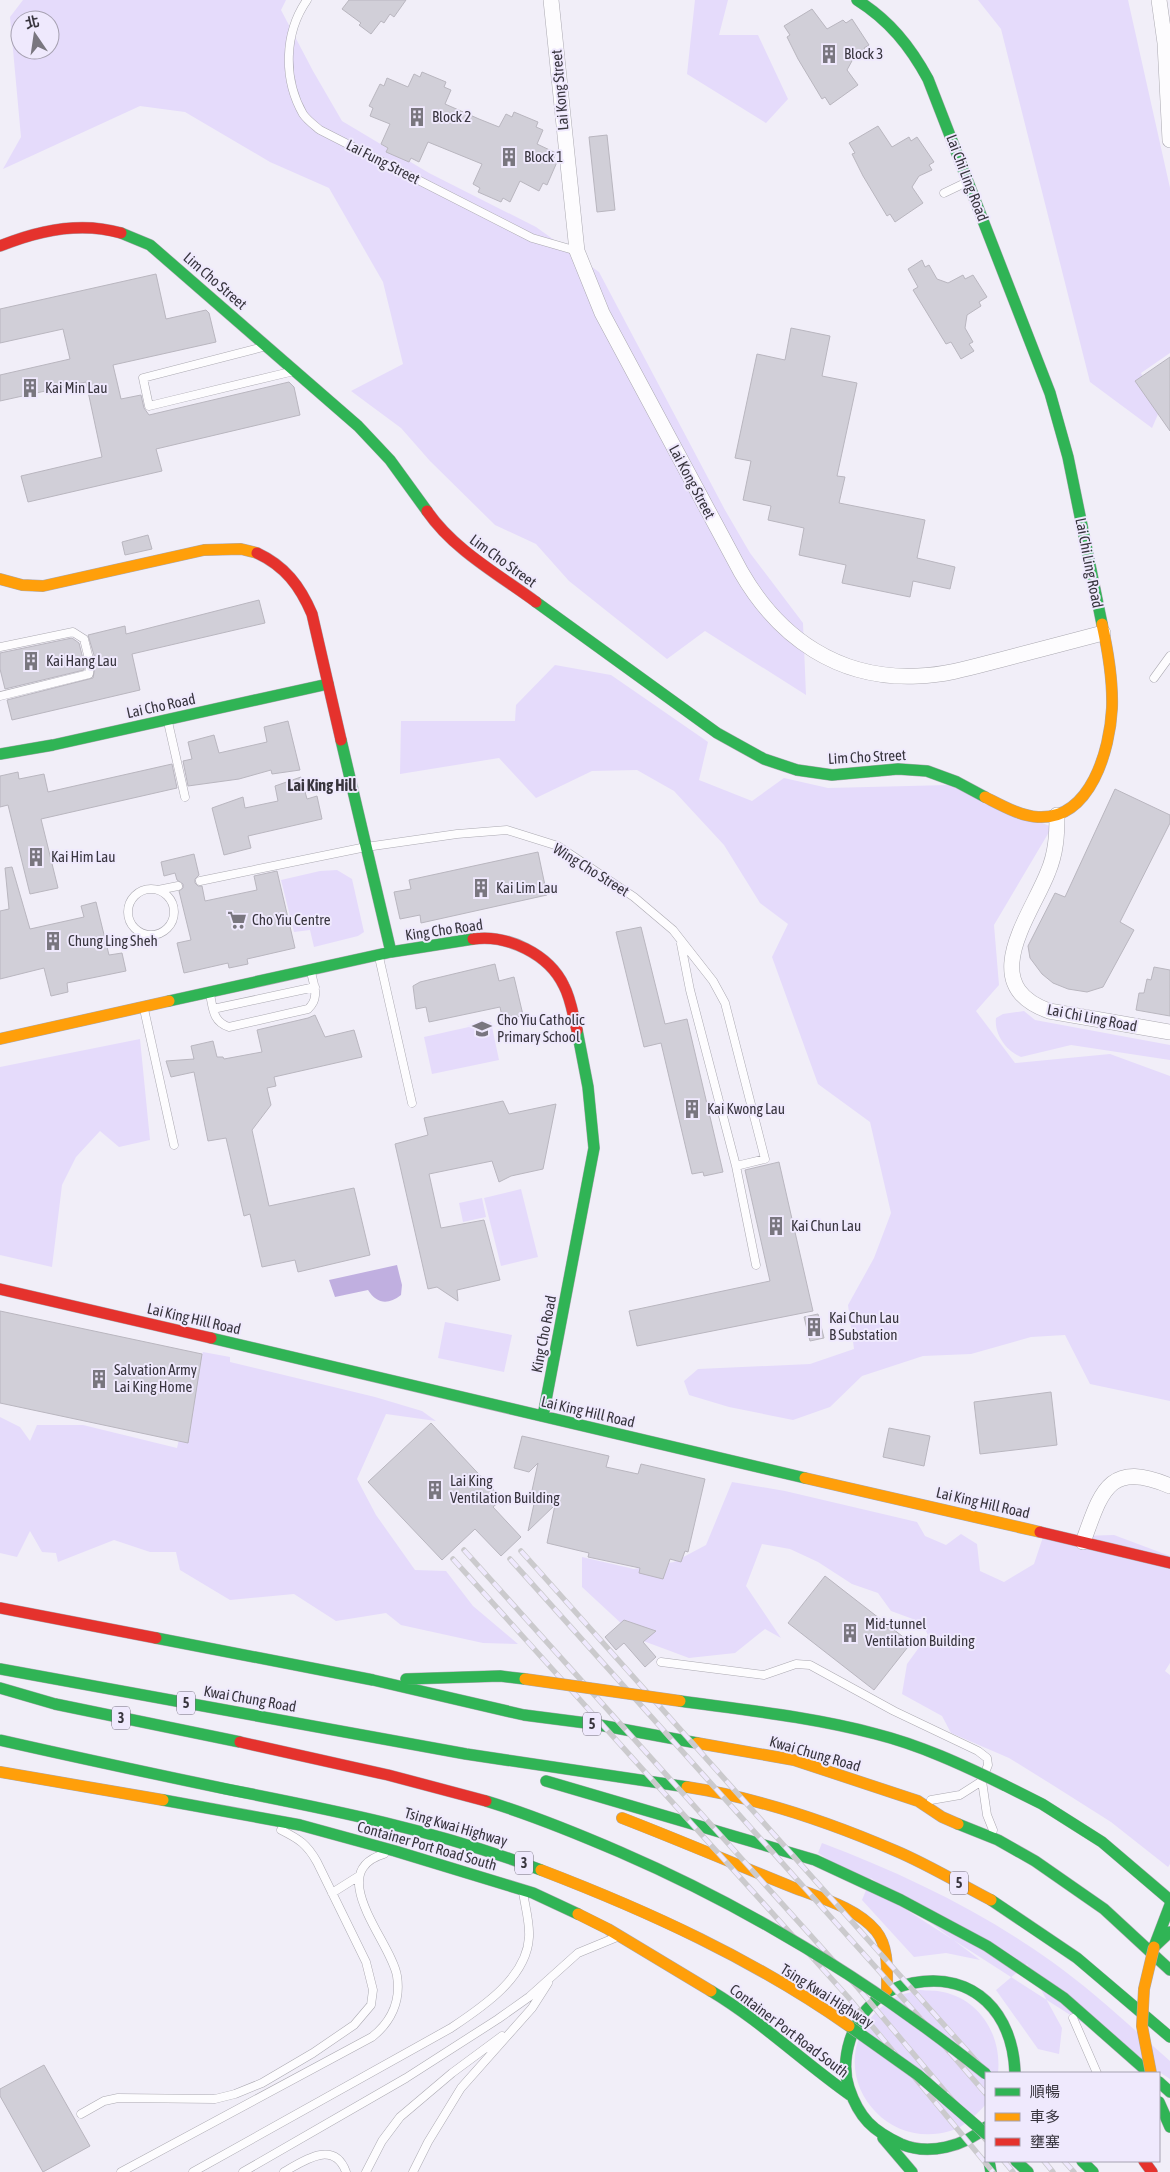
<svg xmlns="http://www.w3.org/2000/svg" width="1170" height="2172" font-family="'Asap Condensed','Noto Sans TC',sans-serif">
  <rect width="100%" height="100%" fill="#f1eef8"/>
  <path fill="#e5dbfb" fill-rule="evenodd" d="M23 0H286L281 10 313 71 342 121 429 173 536 227 599 272 725 510 750 553 803 623 806 695 705 631 667 659 569 581 536 544 495 525 430 461 401 428 351 391 403 364 383 282 329 188 270 162 185 112 140 106 3 169 21 137 10 17ZM20 20H50V50H20Z
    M695 0H728L719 35H758L788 99 766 123 687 74Z
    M978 0H1128L1170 188V353L1141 373 1159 412 1152 428 1090 382 1001 29Z
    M555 665 611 675 708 742 699 780 752 801 784 778 828 788 949 785 1052 827 994 925 999 985 976 1011 1015 1063 1110 1054 1170 1076V1401L1090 1384 1065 1335 1031 1337 971 1354 923 1356 862 1376 830 1407 793 1420 729 1407 689 1395 684 1381 698 1369 810 1364 854 1349 848 1305 874 1258 891 1213 870 1122 818 1084 772 957 788 924 760 903 724 845 674 791 637 770 592 771 536 798 499 758 400 774 401 721H515L516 705Z
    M337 870 352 879 364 932 358 936 314 947 310 930 294 932 281 880 320 871Z
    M1024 1011 1035 1020 1170 1045V1060L1071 1045 1021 1057C1006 1051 994 1034 996 1018L1003 1014Z
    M491 1022 499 1060 432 1074 424 1037Z
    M140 1039 150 1140 119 1147 100 1131 76 1157 62 1185 52 1267 0 1255V1067Z
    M521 1189 538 1257 501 1266 484 1198Z
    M482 1198 486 1217 463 1222 459 1203Z
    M445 1322 512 1335 504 1372 438 1358Z
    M203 1352 230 1357V1362L375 1397 422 1411 436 1421 386 1414 357 1479 376 1515 415 1570 446 1571 473 1606 518 1644 483 1643 401 1625 386 1613 336 1621 294 1594 230 1600 180 1570 176 1552H150L114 1540 58 1562 56 1553 42 1552 30 1531 17 1557 0 1553V1417L20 1427 30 1441 37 1425H83L177 1448 197 1363Z
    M732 1482 785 1491 917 1522 925 1536 946 1545 961 1534 977 1544 980 1571 1004 1582 1034 1564 1043 1537 1114 1535 1170 1556V1663L1165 1671 1170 1675V1864L1168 1867 1111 1822 1051 1784 1009 1758 951 1733 942 1716 902 1694 907 1664 928 1635 921 1622 891 1611 878 1593 852 1584 818 1562 790 1549 762 1544 746 1586 781 1638 765 1629 735 1653 689 1658 638 1639 582 1587V1557L634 1569 674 1562 706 1545Z
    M822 1843C902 1873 981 1911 1051 1961 1093 1991 1131 2027 1170 2061V2079L818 1853Z
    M871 1878 980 1960 946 1953 914 1957 862 1900Z
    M1027 1964 1062 2028 1059 2054 1038 2049 996 1990Z
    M920 1990C928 1991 936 1990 943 1992 981 2000 1002 2037 998 2073H986V2104C976 2115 965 2127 950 2131 884 2151 827 2076 869 2020 877 2010 887 2001 898 1996 905 1993 913 1992 920 1990Z"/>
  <path fill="#c0afe0" d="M397 1265 402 1285 401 1295C388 1305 377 1304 368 1290L335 1297 329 1280Z"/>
  <path fill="#d1cfd8" stroke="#b9b6bf" d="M349 0H406L394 17 390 14 384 23 381 21 371 34 359 25 361 23 342 9Z
    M812 9 827 29 843 20 846 23 852 19 869 45 864 48 866 52 853 59 847 70 858 85 830 105 825 97 822 99 798 59 787 37 790 35 784 26Z
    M422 72 446 82 444 87 451 90 445 104 479 119 499 127 506 114 512 117 514 112 538 122 536 127 543 130 537 144 556 153 553 160 557 162 547 185 543 183 539 191 520 181 510 202 503 198 501 202 478 192 480 188 473 184 482 164 428 142 419 162 411 158 409 162 386 152 388 148 381 144 390 124 370 116 373 108 369 106 380 84 384 86 387 78 408 87 414 74 420 77Z
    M878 126 892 147 909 137 911 141 917 137 934 162 929 165 932 170 919 176 912 187 923 203 895 222 890 214 887 216 863 176 852 154 855 153 849 143Z
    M607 135 615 210 597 212 589 137Z
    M922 260 925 267 929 265 937 279 948 283 963 275 965 279 973 275 987 297 979 302 981 306 967 315 965 328 973 342 969 344 974 351 961 359 951 342 946 344 913 290 918 287 908 269Z
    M156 274 166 319 206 310 209 313 216 342 113 365 121 399 141 395 144 408 149 415 289 382 294 387 300 415 156 449 162 471 28 502 21 476 102 457 86 382 0 401V375L70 359 63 329 0 343V309Z
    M791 328 830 336 822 376 857 383 837 476 845 477 839 503 925 520 917 558 955 567 950 589 913 581 910 597 842 583 846 565 799 555 804 528 768 520 771 506 743 500 751 461 735 458 757 354 785 360Z
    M1170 357V431L1135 381Z
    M148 535 152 549 125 555 122 542Z
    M259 600 265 623 132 654 140 690 12 720 7 700 93 678 96 662 88 635 125 626 126 634Z
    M72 638 79 643 84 663V670L5 689 0 669V653Z
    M288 721 300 770 272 774 271 770 239 779 188 786 183 761 192 759 188 742 214 735 219 753 267 742 264 727Z
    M172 764 177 788 41 819 58 888 30 894 8 805 0 807V776L18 772 19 779 44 774 48 792Z
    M301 777 307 799 317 796 322 819 248 836 251 848 224 855 212 808 243 797 245 808 278 801 275 786Z
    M1115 789 1170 815V823L1120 922 1134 930 1103 987 1087 992 1068 989 1053 983 1042 974 1030 958 1028 946 1055 893 1065 897Z
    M538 852 547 895 421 923 420 915 400 919 394 892 411 889 409 880Z
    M194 854 199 875 195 879V883L198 886H202L205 901 257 890 254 876 277 871 295 948 247 959 248 964 229 968 228 963 184 973 177 943 191 940 179 891 183 888V884L177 880 175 873 164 876 161 862Z
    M12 867 30 929 84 917 81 906 96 902 109 955 122 953 126 971 67 983 68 992 51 996 44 968 0 979V911L9 909 5 868Z
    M641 927 665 1024 687 1019 723 1172 704 1176 703 1172 692 1174 661 1043 644 1047 616 932Z
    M495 964 499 981 514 977 523 1015 503 1021 500 1007 429 1022 426 1007 416 1009 413 986 420 982Z
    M1154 967 1170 970V1016L1136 1010 1139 993H1144L1147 979 1151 980Z
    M315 1015 325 1037 354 1030 362 1057 274 1077 276 1086 267 1088 271 1105 252 1130 269 1206 354 1188 370 1255 298 1272 295 1260 262 1267 250 1214 244 1216 226 1138 208 1141 194 1072 171 1077 166 1061 194 1059 191 1046 213 1041 217 1057H223L224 1059 262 1052 257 1030 308 1018Z
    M503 1101 509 1114 556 1104 543 1169 511 1176 499 1182 492 1161 429 1174 441 1228 484 1220 500 1280 457 1290 458 1301 437 1287 428 1289 395 1144 428 1135 424 1118Z
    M779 1162 813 1311 637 1346 629 1311 770 1281 745 1170Z
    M0 1311 202 1354 188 1443 0 1403Z
    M818 1314 824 1338 810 1341 804 1317Z
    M1051 1392 1057 1445 980 1454 974 1402Z
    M431 1423 502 1499 493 1507 521 1537 501 1556 475 1529 442 1560 368 1482Z
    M889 1428 930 1436 924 1466 883 1457Z
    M522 1436 609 1456 606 1467 638 1474 641 1464 705 1479 688 1552 685 1551 681 1562 670 1559 663 1579 639 1573 640 1568 588 1557 589 1553 547 1543 555 1505 528 1531 536 1495H531L538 1463 529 1472 514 1468Z
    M825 1576 911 1643 874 1690 788 1623Z
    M624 1620 656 1631 643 1642 656 1657 645 1667 624 1643 616 1650 605 1637Z
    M44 2065 90 2146 43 2172 0 2096V2089Z"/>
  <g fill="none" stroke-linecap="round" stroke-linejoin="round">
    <g stroke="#aba9b1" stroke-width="9">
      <path id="lane" d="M307 0C284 33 283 79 303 114 307 120 314 125 320 130L532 238 577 251
        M944 193 967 182
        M263 347 143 378 149 406 290 372
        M0 647 73 632 84 639 90 663 89 674 0 696
        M1154 678 1170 656
        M168 722 185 797
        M200 881 366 847 457 834 507 830 558 846 634 897 673 930 713 981 725 1003 765 1159 736 1166
        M128 912a23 23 0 1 1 46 0a23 23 0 1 1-46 0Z
        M158 890 178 886
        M681 944 690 990 736 1166 756 1265
        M379 957 412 1103
        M210 994C213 1009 213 1022 229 1027L308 1009C320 998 314 986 311 972
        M144 1009 174 1145
        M213 1009 315 987
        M661 1662 764 1675 796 1664 810 1665 894 1711 978 1751 987 1758 988 1765 986 1770
        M982 1781 987 1815 993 1830
        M931 1800 960 1795 982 1781
        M332 1893 359 1876
        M1073 2018 1097 2073
        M81 2114 104 2101 118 2098 215 2099 235 2094 262 2083 313 2053 354 2025 371 2005 373 1990 366 1962 317 1862C307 1844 299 1839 281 1830
        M121 2172 372 2037C391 2022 401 2001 397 1976 392 1943 323 1872 384 1854
        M193 2172 451 2028C481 2008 527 1978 529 1937 530 1923 525 1906 523 1892
        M243 2172 406 2078 498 2019 529 1997 578 1953 617 1937
        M284 2172C303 2161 334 2139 346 2172
        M366 2172 382 2141 400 2117 452 2073 502 2036
        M413 2172 428 2142 461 2088 532 2008 548 1983"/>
    </g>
    <g stroke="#aba9b1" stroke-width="16">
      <path id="street" d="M551 0 577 251 602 313 741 572C779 638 839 680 918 676 946 675 973 667 1000 660 1034 651 1069 642 1103 633
        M1159 0 1165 43 1170 140
        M1057 815C1057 835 1056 853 1048 872 1031 916 975 985 1049 1011L1170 1032
        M1083 1542C1101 1493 1108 1459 1170 1486"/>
    </g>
    <g stroke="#aba9b1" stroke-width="12">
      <path id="fast" d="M857 0C889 20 910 46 928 79L1050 393 1068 457 1102 624
        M121 233 150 245 358 426 390 460 427 511
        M536 602 717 733 764 759 797 770 832 775 898 769 927 771 957 782 985 797
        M341 740 391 952
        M0 754 53 745 328 684
        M169 1001 391 952 473 939
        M211 1338 805 1478
        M543 1416 594 1148 588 1087 577 1030
        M156 1638 373 1680 524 1715 594 1724 697 1743
        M0 1669 466 1754 687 1787
        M406 1679 500 1676 525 1679
        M0 1688 55 1704 240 1742
        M546 1781 815 1860 901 1900 987 1946 1064 1998 1149 2073
        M1004 1785 1042 1804 1102 1842 1170 1900
        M163 1800 300 1825 395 1851 533 1893 578 1914
        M958 1824 998 1840 1035 1861 1104 1909 1170 1970
        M991 1900 1077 1958 1170 2037
        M1154 1947 1170 1905
        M1154 1947 1170 1932
        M711 1991C761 2021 803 2062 850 2095
        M1159 2082 1170 2092
        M1159 2102 1170 2127
        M986 2127C965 2146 929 2156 901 2144 873 2131 859 2118 849 2088 844 2073 845 2056 850 2040 860 2010 881 1989 913 1983 975 1971 1013 2014 1015 2073
        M883 2138 912 2172
        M989 2161 991 2172
        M1016 2161 1028 2172
        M1082 2161 1093 2172"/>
    </g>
    <g stroke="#aba9b1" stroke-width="12">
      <path id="slow" d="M0 579 22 585 43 586 204 550 241 549 257 553
        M985 797C1001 805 1020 816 1038 817 1091 820 1110 749 1112 708 1113 679 1108 651 1102 624
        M0 1039 169 1001
        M805 1478 1040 1532
        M697 1743 794 1760 918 1801 942 1817 958 1824
        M0 1772 163 1800
        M687 1787C759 1798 829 1822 896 1851 929 1865 960 1884 991 1900
        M622 1818C679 1840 735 1864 792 1887 820 1898 856 1907 876 1931 889 1947 887 1971 887 1990
        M578 1914 608 1929 711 1991"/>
    </g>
    <g stroke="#aba9b1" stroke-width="12">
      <path id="jam" d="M0 246C39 230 80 221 121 233
        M427 511C454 550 498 574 536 602
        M257 553C285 566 300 586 312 614L341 740
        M473 939C507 934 549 954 564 986 571 999 573 1016 577 1030
        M0 1289 211 1338
        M1040 1532 1170 1563
        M0 1608 156 1638
        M1144 2161 1152 2172"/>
    </g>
    <use href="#lane" stroke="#fdfcfe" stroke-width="8"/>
    <use href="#street" stroke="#fdfcfe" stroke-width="15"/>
    <use href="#fast" stroke="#30b455" stroke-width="11"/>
    <use href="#slow" stroke="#ff9f0a" stroke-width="11"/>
    <use href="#jam" stroke="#e5322d" stroke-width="11"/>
    <g stroke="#cbcacd" stroke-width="5.5">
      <path id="rail" d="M464 1550 858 1988 986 2140
        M521 1551 987 2073
        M453 1559 848 1997 993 2172
        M510 1559 880 1972 986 2094
        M1004 2161 1013 2172
        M1044 2161 1053 2172
        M1064 2161 1074 2172"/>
    </g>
    <use href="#rail" stroke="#efe9fd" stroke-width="4" stroke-dasharray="11" stroke-linecap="butt"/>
    <g stroke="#aba9b1" stroke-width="12" stroke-linecap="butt">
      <path id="fast-bridge" d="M680 1701C745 1710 812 1717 876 1734 920 1745 963 1765 1004 1785
        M0 1740C75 1757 150 1773 226 1789 333 1810 439 1831 541 1870
        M486 1801C532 1815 576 1833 620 1852 754 1910 872 1983 986 2074
        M849 2026 918 2075 986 2134"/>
    </g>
    <g stroke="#aba9b1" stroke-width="12" stroke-linecap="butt">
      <path id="slow-bridge" d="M525 1679 680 1701
        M541 1870C648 1911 755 1960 849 2026
        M1151 2073 1142 2026 1144 1989 1154 1947"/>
    </g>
    <g stroke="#aba9b1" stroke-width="12" stroke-linecap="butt">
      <path id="jam-bridge" d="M240 1742 388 1775 486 1801"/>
    </g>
    <use href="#fast-bridge" stroke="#30b455" stroke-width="11"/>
    <use href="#slow-bridge" stroke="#ff9f0a" stroke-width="11"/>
    <use href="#jam-bridge" stroke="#e5322d" stroke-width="11"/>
  </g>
  <defs>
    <g id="building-bare" transform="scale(1.5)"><path d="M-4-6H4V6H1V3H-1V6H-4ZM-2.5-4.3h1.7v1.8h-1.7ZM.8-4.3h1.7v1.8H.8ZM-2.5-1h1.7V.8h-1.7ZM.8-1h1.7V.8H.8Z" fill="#79767f" stroke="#efe9fd" stroke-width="2.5" paint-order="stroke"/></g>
    <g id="supermarket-bare" transform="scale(1.5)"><path d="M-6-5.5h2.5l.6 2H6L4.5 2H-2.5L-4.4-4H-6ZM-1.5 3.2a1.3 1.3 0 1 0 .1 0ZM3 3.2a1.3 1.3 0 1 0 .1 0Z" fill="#79767f" stroke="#efe9fd" stroke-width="2.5" paint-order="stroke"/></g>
    <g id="school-bare" transform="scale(1.5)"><path d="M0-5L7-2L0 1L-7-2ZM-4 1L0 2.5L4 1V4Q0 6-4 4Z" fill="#79767f" stroke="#efe9fd" stroke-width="2.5" paint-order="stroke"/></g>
  </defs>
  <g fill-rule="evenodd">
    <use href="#building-bare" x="829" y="54"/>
    <use href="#building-bare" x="417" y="117"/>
    <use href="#building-bare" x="509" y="157"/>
    <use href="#building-bare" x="30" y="388"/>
    <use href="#building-bare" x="31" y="661"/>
    <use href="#building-bare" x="36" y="857"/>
    <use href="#building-bare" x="481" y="888"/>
    <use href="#supermarket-bare" x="237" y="920"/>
    <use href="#building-bare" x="53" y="941"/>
    <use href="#school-bare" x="482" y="1029"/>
    <use href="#building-bare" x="692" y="1109"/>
    <use href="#building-bare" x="776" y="1226"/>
    <use href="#building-bare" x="814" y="1327"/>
    <use href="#building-bare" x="99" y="1379"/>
    <use href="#building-bare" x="435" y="1490"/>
    <use href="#building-bare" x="850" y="1633"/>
  </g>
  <g text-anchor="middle" stroke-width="4" stroke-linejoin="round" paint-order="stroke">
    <g fill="#efe9fd" stroke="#6f6b77" stroke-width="1">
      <rect x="177" y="1691.5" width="18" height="23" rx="4"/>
      <rect x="112" y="1706.5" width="18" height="23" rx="4"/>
      <rect x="583" y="1712.5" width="18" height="23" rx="4"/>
      <rect x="515" y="1851.5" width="18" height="23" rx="4"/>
      <rect x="950" y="1871.5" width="18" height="23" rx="4"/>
    </g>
    <g font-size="14" font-weight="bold" fill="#38353e">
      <text x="186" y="1708">5</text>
      <text x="121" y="1723">3</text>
      <text x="592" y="1729">5</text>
      <text x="524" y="1868">3</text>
      <text x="959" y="1888">5</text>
    </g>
    <g font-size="15" fill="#38353e" stroke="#efe9fd" text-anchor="start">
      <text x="844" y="59">Block 3</text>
      <text x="432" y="122">Block 2</text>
      <text x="524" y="162">Block 1</text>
      <text x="45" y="393">Kai Min Lau</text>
      <text x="46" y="666">Kai Hang Lau</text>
      <text x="51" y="862">Kai Him Lau</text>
      <text x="496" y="893">Kai Lim Lau</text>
      <text x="252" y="925">Cho Yiu Centre</text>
      <text x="68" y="946">Chung Ling Sheh</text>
      <text x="497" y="1025">Cho Yiu Catholic<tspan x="497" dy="17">Primary School</tspan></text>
      <text x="707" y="1114">Kai Kwong Lau</text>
      <text x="791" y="1231">Kai Chun Lau</text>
      <text x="829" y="1323">Kai Chun Lau<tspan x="829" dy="17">B Substation</tspan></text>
      <text x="114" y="1375">Salvation Army<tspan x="114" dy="17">Lai King Home</tspan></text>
      <text x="450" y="1486">Lai King<tspan x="450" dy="17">Ventilation Building</tspan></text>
      <text x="865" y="1629">Mid-tunnel<tspan x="865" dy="17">Ventilation Building</tspan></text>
    </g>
    <g font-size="15" fill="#38353e" stroke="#efe9fd">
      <text transform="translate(560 90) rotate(-95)" y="5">Lai Kong Street</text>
      <text transform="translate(383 162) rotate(27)" y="5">Lai Fung Street</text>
      <text transform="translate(967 178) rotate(69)" y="5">Lai Chi Ling Road</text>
      <text transform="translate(215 281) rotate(41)" y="5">Lim Cho Street</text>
      <text transform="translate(692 482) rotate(62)" y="5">Lai Kong Street</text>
      <text transform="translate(503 561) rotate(36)" y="5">Lim Cho Street</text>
      <text transform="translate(1089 563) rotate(79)" y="5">Lai Chi Ling Road</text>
      <text transform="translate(161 706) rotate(-12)" y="5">Lai Cho Road</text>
      <text transform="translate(867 757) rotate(-3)" y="5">Lim Cho Street</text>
      <text transform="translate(591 870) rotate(32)" y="5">Wing Cho Street</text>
      <text transform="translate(444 930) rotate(-8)" y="5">King Cho Road</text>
      <text transform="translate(1092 1018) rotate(11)" y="5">Lai Chi Ling Road</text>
      <text transform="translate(194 1319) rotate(13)" y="5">Lai King Hill Road</text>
      <text transform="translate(544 1334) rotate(-79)" y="5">King Cho Road</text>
      <text transform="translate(588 1412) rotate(13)" y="5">Lai King Hill Road</text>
      <text transform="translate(983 1503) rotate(13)" y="5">Lai King Hill Road</text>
      <text transform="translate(250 1699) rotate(10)" y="5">Kwai Chung Road</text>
      <text transform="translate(815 1754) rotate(16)" y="5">Kwai Chung Road</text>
      <text transform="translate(456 1827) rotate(16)" y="5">Tsing Kwai Highway</text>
      <text transform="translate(427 1846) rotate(16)" y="5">Container Port Road South</text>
      <text transform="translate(827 1996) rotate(32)" y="5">Tsing Kwai Highway</text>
      <text transform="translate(789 2031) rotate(37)" y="5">Container Port Road South</text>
    </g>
    <g font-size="16" font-weight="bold" fill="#38353e" stroke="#efe9fd">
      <text x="322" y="791">Lai King Hill</text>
    </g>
  </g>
  <rect x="985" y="2072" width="175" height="90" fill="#efe9fd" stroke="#a6a1b1"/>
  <rect x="995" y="2088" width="25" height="8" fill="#30b455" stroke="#a6a1b1"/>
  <text x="1030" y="2097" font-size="15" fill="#38353e">順暢</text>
  <rect x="995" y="2113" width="25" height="8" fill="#ff9f0a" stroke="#a6a1b1"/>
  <text x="1030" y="2122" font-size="15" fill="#38353e">車多</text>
  <rect x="995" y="2138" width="25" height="8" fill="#e5322d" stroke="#a6a1b1"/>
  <text x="1030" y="2147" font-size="15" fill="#38353e">壅塞</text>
  <g transform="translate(35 35) rotate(347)"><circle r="24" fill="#efe9fd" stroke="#a6a1b1"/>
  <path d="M0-4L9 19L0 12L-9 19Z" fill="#79767f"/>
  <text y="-8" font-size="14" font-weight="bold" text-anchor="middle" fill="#38353e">北</text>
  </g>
</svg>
